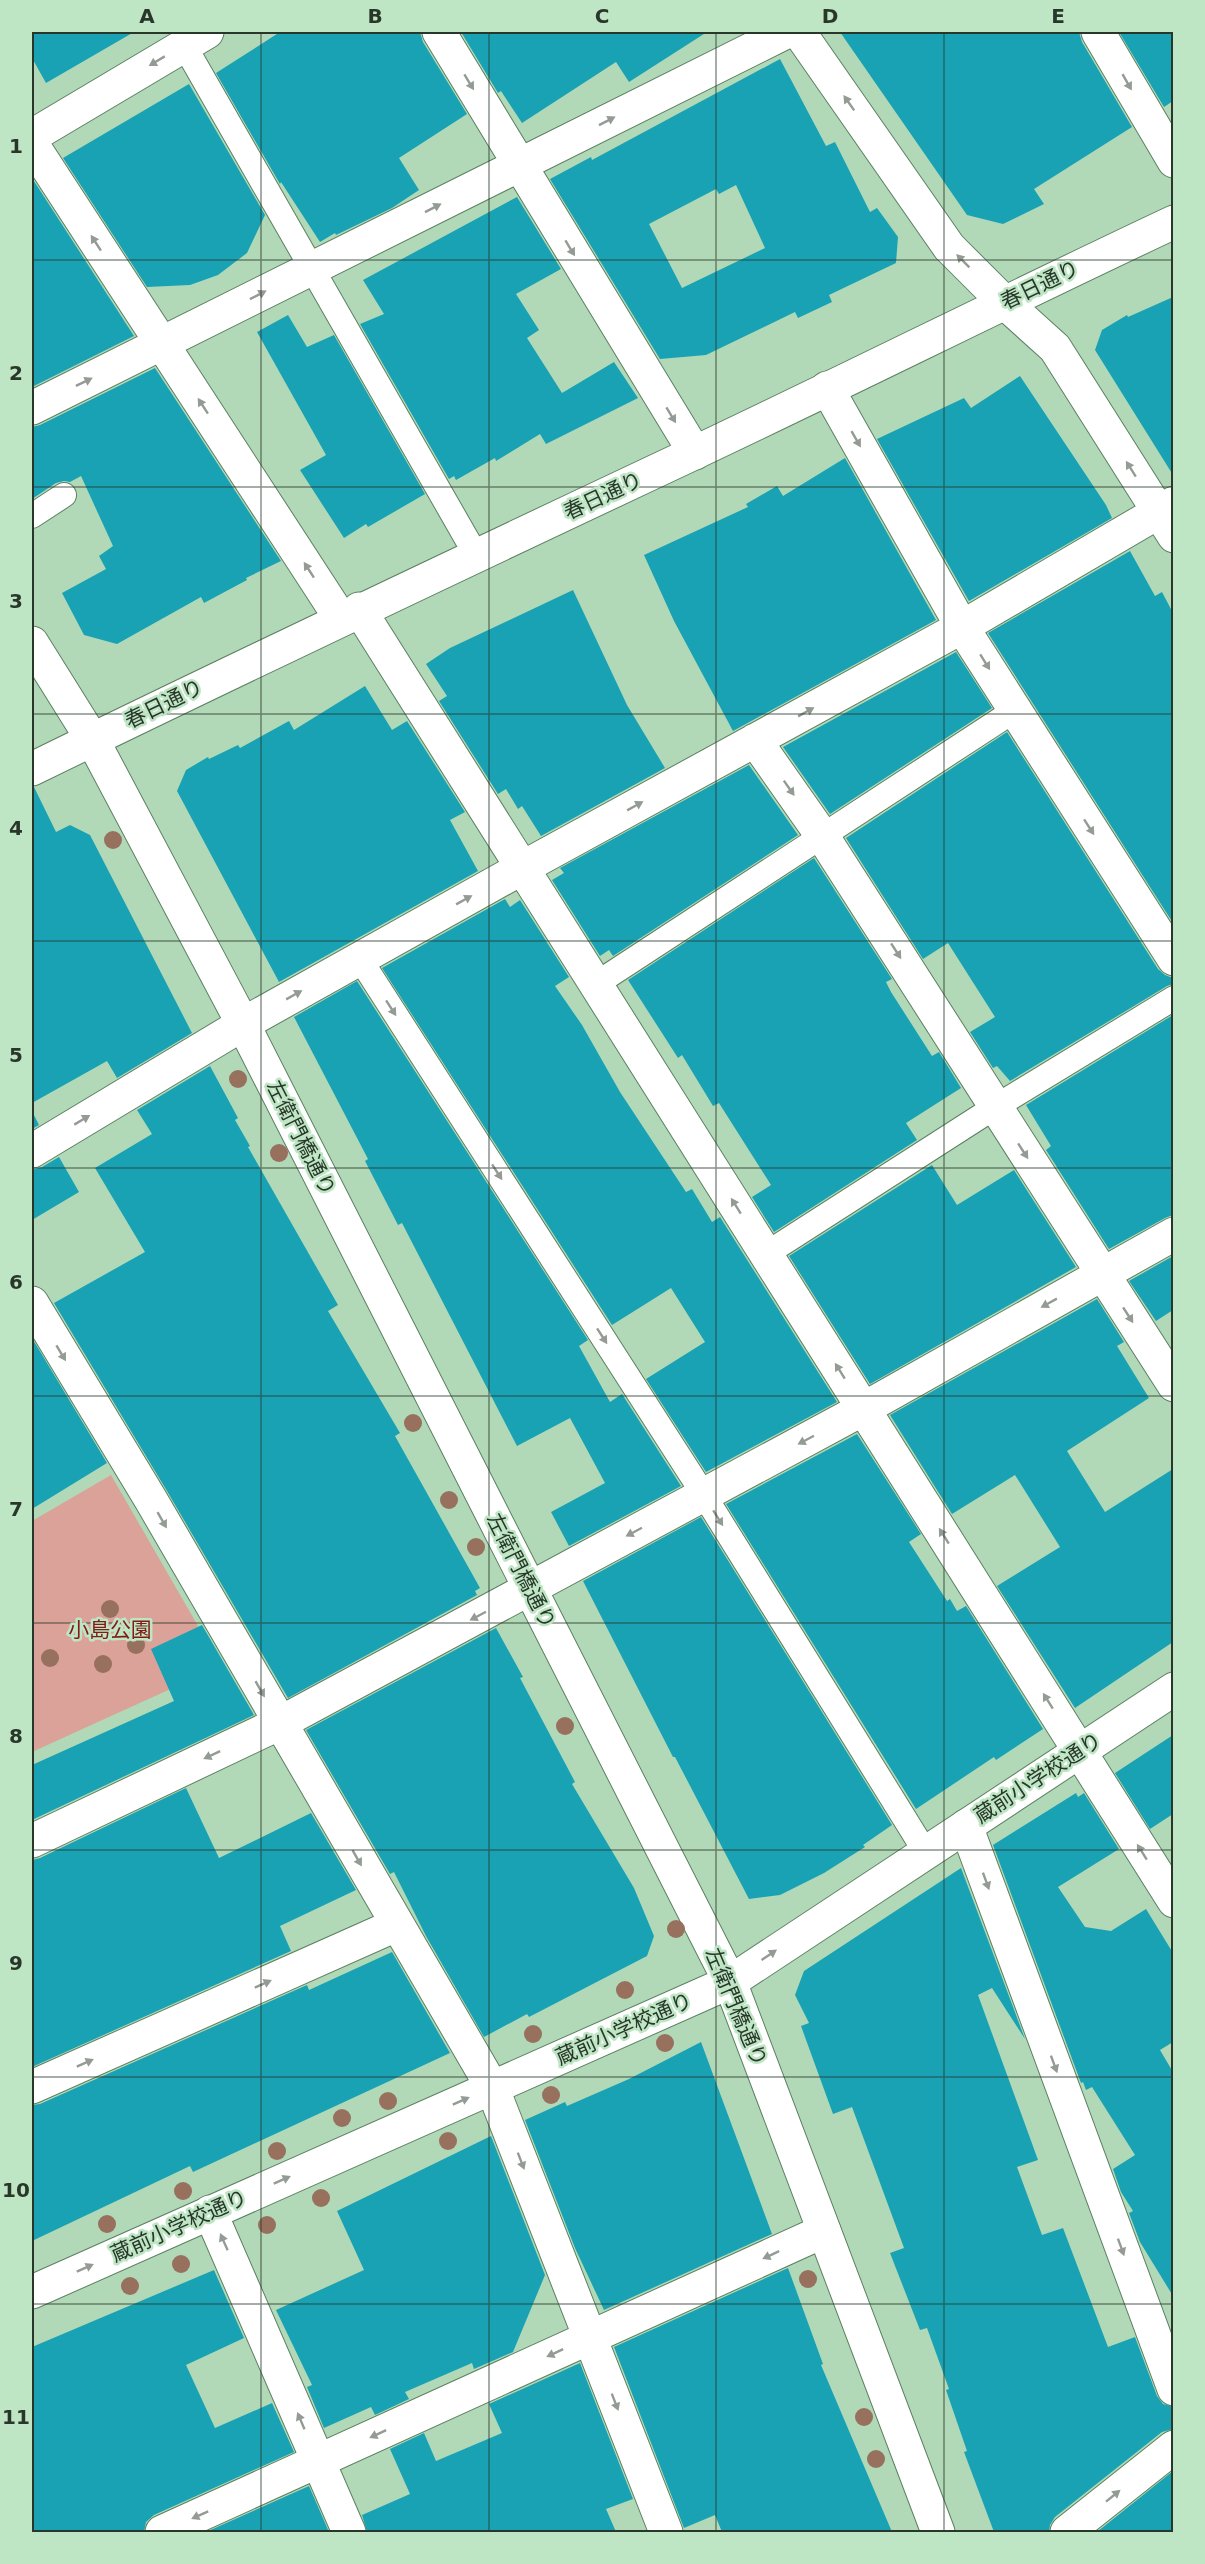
<svg xmlns="http://www.w3.org/2000/svg" width="1205" height="2564" font-family="'DejaVu Sans','Noto Sans JP',sans-serif">
  <rect width="100%" height="100%" fill="#b2d9b7"/>
  <path fill="#dba299" d="M111 1475 221 1666 32 1752V1521Z"/>
  <path fill="#18a2b4" fill-rule="evenodd" d="M32 32H134L46 83 32 58Z
    M280 32H420L423 42 467 114 399 158 419 190 392 208 336 235 335 233 320 242 281 182 280 184 216 73Z
    M461 32H707L629 82 616 62 522 123 501 91 498 93Z
    M840 32H1079L1082 42 1132 127 1034 189 1044 204 1003 224 967 215Z
    M1119 32H1173V101L1164 107Z
    M780 59 826 146 835 142 870 212 877 208 898 237 896 263 829 295 832 302 798 318 795 312 706 355 660 359 550 179 591 157 592 160ZM736 185 765 248 682 288 649 224 716 189 719 194Z
    M189 84 265 215 247 253 218 275 190 285 147 287 63 158Z
    M32 178 134 336 32 387Z
    M517 197 561 269 516 294 539 330 527 338 562 393 614 362 638 398 546 444 540 434 496 461 495 458 456 480 454 476 449 479 360 324 384 314 363 280Z
    M1173 297V475L1095 350 1102 330 1127 315 1128 317Z
    M288 315 307 347 334 335 425 494 368 527 366 524 344 538 300 470 326 455 257 332Z
    M155 368 281 561 246 578 247 580 204 603 201 597 117 644 84 635 62 593 106 569 99 556 113 546 81 476 70 482 64 481 56 483 32 499V427L40 425Z
    M1020 376 1106 505 1112 518 969 601 877 439 964 398 971 408Z
    M845 458 936 620 733 731 674 621 644 555 748 507 746 504 777 486 783 496Z
    M1130 551 1155 596 1162 592 1173 613V923L988 633Z
    M573 590 627 705 665 768 541 836 522 806 518 809 506 789 498 794 439 701 447 696 426 664 450 648Z
    M956 652 992 708 830 814 783 747Z
    M365 686 392 730 407 721 465 812 450 820 478 871 279 982 177 791 186 770 208 757 209 759 238 745 240 748 289 721 294 730Z
    M1007 732 1158 969 1165 975 1173 978V984L1167 986 1010 1081 997 1066 993 1068 970 1032 995 1017 948 943 923 959 846 838Z
    M749 765 798 835 613 956 609 950 600 956 552 880 564 873 560 868Z
    M34 787 56 832 70 825 90 835 192 1033 117 1078 107 1061 32 1103V788Z
    M814 858 892 979 886 982 891 992 932 1056 939 1052 961 1088 906 1123 917 1140 774 1232 752 1197 771 1185 719 1103 713 1106 682 1055 678 1058 628 980Z
    M505 899 510 907 520 900 569 977 555 986 582 1025 620 1092 686 1192 692 1189 712 1222 720 1217 837 1402 706 1472 646 1379 705 1342 671 1288 612 1325 382 968Z
    M357 981 588 1340 579 1346 610 1402 622 1394 681 1486 569 1546 551 1512 605 1483 570 1418 517 1446 402 1223 398 1225 365 1161 368 1159 294 1017Z
    M1173 1015V1215L1165 1218 1109 1249 1046 1150 1051 1146 1026 1105Z
    M210 1066 238 1118 235 1120 250 1146 248 1147 338 1305 328 1311 400 1433 395 1436 480 1588 475 1591 477 1595 288 1698 167 1491 54 1303 145 1252 95 1168 152 1134 137 1110Z
    M32 1111 39 1125 32 1129Z
    M59 1157 79 1192 32 1220V1170L42 1167Z
    M932 1165 957 1205 1014 1170 1076 1267 870 1384 789 1256Z
    M1173 1256V1310L1156 1321 1129 1281Z
    M1097 1299 1124 1342 1117 1346 1149 1398 1067 1451 1105 1512 1173 1469V1642L1075 1708 997 1586 1060 1547 1015 1475 952 1514 890 1415Z
    M32 1338 107 1463 32 1509Z
    M857 1434 921 1534 909 1542 947 1601 950 1599 957 1611 966 1606 1043 1729 996 1760 994 1757 916 1809 726 1504Z
    M701 1517 892 1825 863 1845 865 1847 824 1873 780 1895 749 1899 675 1757H673L583 1581Z
    M202 1625 254 1715 32 1820V1765L174 1701 151 1649Z
    M496 1628 523 1677 520 1678 575 1782 572 1784 634 1888 654 1936 647 1956 529 2017 527 2014 484 2037 426 1936 394 1872 390 1874 306 1730Z
    M1173 1735V1814L1150 1829 1115 1773Z
    M186 1788 219 1858 311 1813 356 1890 280 1926 291 1951 32 2067V1860L40 1858Z
    M1076 1793 1078 1797 1084 1793 1119 1849 1058 1887 1085 1927 1111 1931 1146 1909 1173 1953V2042L1160 2050 1173 2072V2296L1140 2242 1129 2213 1133 2211 1121 2192 1113 2169 1135 2155 1092 2087 1086 2090 1083 2082 1081 2083 993 1845Z
    M961 1868 1025 2039 992 1988 978 1995 1038 2160 1017 2167 1042 2235 1063 2228 1108 2347 1135 2337 1157 2396 1163 2404 1173 2407V2429L1162 2432 1055 2517 1050 2525 1049 2532H994L964 2452 967 2451 946 2390 949 2389 927 2328 920 2330 890 2253 904 2248 852 2107 833 2114 801 2026 809 2023 795 1995 804 1971Z
    M392 1952 450 2053 193 2172 190 2166 32 2241V2105L40 2104 307 1985 309 1990Z
    M701 2042 772 2234 604 2310 575 2248 525 2120 565 2102 567 2106 629 2079Z
    M491 2136 545 2275 513 2352 474 2369 472 2363 405 2392 409 2399 375 2415 371 2407 324 2428 307 2387 312 2385 276 2310 364 2270 337 2211Z
    M788 2268 823 2364 821 2365 892 2532H722L715 2515 684 2528 614 2347Z
    M214 2270 244 2338 186 2365 215 2428 272 2403 294 2452 154 2515 146 2522 144 2532H32V2347Z
    M580 2363 633 2499 606 2509 616 2532H367L362 2515 410 2494 390 2449 424 2433 436 2461 502 2433 489 2404Z
    M1173 2471V2532H1097Z
    M309 2486 329 2532H206Z"/>
  <g fill="none" stroke-linecap="round" stroke-linejoin="round">
    <g stroke="#5c8061" stroke-width="26">
      <path id="service" d="M184 45 476 555
        M32 516 64 495
        M360 959 704 1495 926 1853
        M596 984 1015 710
        M766 1254 995 1107 1174 998"/>
    </g>
    <g stroke="#5c8061" stroke-width="35">
      <path id="minor" d="M439 32 695 453
        M799 32 949 247 1004 302 1055 348 1174 536
        M1098 32 1174 161
        M32 136 207 32
        M32 144 341 619
        M827 388 962 627 1174 959
        M32 408 786 32
        M359 609 1174 1901
        M755 740 823 837 1174 1385
        M32 1151 243 1024 522 868 962 627 1174 503
        M32 1303 151 1500 492 2087 666 2532
        M966 1826 1174 2389
        M32 1841 280 1723 863 1409 1174 1234
        M32 2087 396 1925
        M210 2212 349 2532
        M162 2532 824 2231
        M1067 2532 1174 2447"/>
    </g>
    <g stroke="#5c8061" stroke-width="35">
      <path id="tertiary" d="M32 643 92 739 243 1024 730 1982 938 2532
        M32 2292 730 1982 1174 1689"/>
    </g>
    <g stroke="#5c8061" stroke-width="35">
      <path id="secondary" d="M32 769C251 662 471 558 692 454 853 378 1012 298 1174 222"/>
    </g>
    <use href="#service" stroke="#fff" stroke-width="24"/>
    <use href="#minor" stroke="#fff" stroke-width="33"/>
    <use href="#tertiary" stroke="#fff" stroke-width="33"/>
    <use href="#secondary" stroke="#fff" stroke-width="33"/>
  </g>
  <g fill="#97705e">
    <circle cx="113" cy="840" r="9"/>
    <circle cx="238" cy="1079" r="9"/>
    <circle cx="279" cy="1153" r="9"/>
    <circle cx="413" cy="1423" r="9"/>
    <circle cx="449" cy="1500" r="9"/>
    <circle cx="476" cy="1547" r="9"/>
    <circle cx="110" cy="1609" r="9"/>
    <circle cx="136" cy="1645" r="9"/>
    <circle cx="50" cy="1658" r="9"/>
    <circle cx="103" cy="1664" r="9"/>
    <circle cx="565" cy="1726" r="9"/>
    <circle cx="676" cy="1929" r="9"/>
    <circle cx="625" cy="1990" r="9"/>
    <circle cx="533" cy="2034" r="9"/>
    <circle cx="665" cy="2043" r="9"/>
    <circle cx="551" cy="2095" r="9"/>
    <circle cx="388" cy="2101" r="9"/>
    <circle cx="342" cy="2118" r="9"/>
    <circle cx="448" cy="2141" r="9"/>
    <circle cx="277" cy="2151" r="9"/>
    <circle cx="183" cy="2191" r="9"/>
    <circle cx="321" cy="2198" r="9"/>
    <circle cx="107" cy="2224" r="9"/>
    <circle cx="267" cy="2225" r="9"/>
    <circle cx="181" cy="2264" r="9"/>
    <circle cx="808" cy="2279" r="9"/>
    <circle cx="130" cy="2286" r="9"/>
    <circle cx="864" cy="2417" r="9"/>
    <circle cx="876" cy="2459" r="9"/>
  </g>
  <defs><path id="oneway-solid" d="M-6-.8H1V-3.2L6.5 0L1 3.2V.8H-6Z" transform="scale(1.5)"/></defs>
  <g fill="#949b94">
    <use href="#oneway-solid" transform="translate(157 61) rotate(149)"/>
    <use href="#oneway-solid" transform="translate(469 82) rotate(59)"/>
    <use href="#oneway-solid" transform="translate(1127 82) rotate(60)"/>
    <use href="#oneway-solid" transform="translate(849 103) rotate(-125)"/>
    <use href="#oneway-solid" transform="translate(607 121) rotate(-27)"/>
    <use href="#oneway-solid" transform="translate(433 208) rotate(-27)"/>
    <use href="#oneway-solid" transform="translate(96 243) rotate(-123)"/>
    <use href="#oneway-solid" transform="translate(570 248) rotate(59)"/>
    <use href="#oneway-solid" transform="translate(963 261) rotate(-135)"/>
    <use href="#oneway-solid" transform="translate(258 295) rotate(-27)"/>
    <use href="#oneway-solid" transform="translate(84 382) rotate(-26)"/>
    <use href="#oneway-solid" transform="translate(203 406) rotate(-123)"/>
    <use href="#oneway-solid" transform="translate(671 415) rotate(59)"/>
    <use href="#oneway-solid" transform="translate(856 439) rotate(60)"/>
    <use href="#oneway-solid" transform="translate(1131 469) rotate(-122)"/>
    <use href="#oneway-solid" transform="translate(309 570) rotate(-123)"/>
    <use href="#oneway-solid" transform="translate(985 662) rotate(58)"/>
    <use href="#oneway-solid" transform="translate(806 712) rotate(-29)"/>
    <use href="#oneway-solid" transform="translate(789 788) rotate(55)"/>
    <use href="#oneway-solid" transform="translate(635 806) rotate(-29)"/>
    <use href="#oneway-solid" transform="translate(1089 827) rotate(57)"/>
    <use href="#oneway-solid" transform="translate(464 900) rotate(-29)"/>
    <use href="#oneway-solid" transform="translate(896 951) rotate(57)"/>
    <use href="#oneway-solid" transform="translate(294 995) rotate(-29)"/>
    <use href="#oneway-solid" transform="translate(391 1008) rotate(57)"/>
    <use href="#oneway-solid" transform="translate(82 1120) rotate(-31)"/>
    <use href="#oneway-solid" transform="translate(1023 1151) rotate(57)"/>
    <use href="#oneway-solid" transform="translate(497 1172) rotate(57)"/>
    <use href="#oneway-solid" transform="translate(736 1206) rotate(-122)"/>
    <use href="#oneway-solid" transform="translate(1049 1303) rotate(151)"/>
    <use href="#oneway-solid" transform="translate(1128 1315) rotate(57)"/>
    <use href="#oneway-solid" transform="translate(602 1336) rotate(57)"/>
    <use href="#oneway-solid" transform="translate(61 1353) rotate(59)"/>
    <use href="#oneway-solid" transform="translate(840 1371) rotate(-122)"/>
    <use href="#oneway-solid" transform="translate(806 1440) rotate(152)"/>
    <use href="#oneway-solid" transform="translate(718 1518) rotate(58)"/>
    <use href="#oneway-solid" transform="translate(162 1520) rotate(60)"/>
    <use href="#oneway-solid" transform="translate(634 1532) rotate(152)"/>
    <use href="#oneway-solid" transform="translate(944 1536) rotate(-122)"/>
    <use href="#oneway-solid" transform="translate(478 1616) rotate(152)"/>
    <use href="#oneway-solid" transform="translate(260 1689) rotate(60)"/>
    <use href="#oneway-solid" transform="translate(1048 1701) rotate(-122)"/>
    <use href="#oneway-solid" transform="translate(212 1755) rotate(155)"/>
    <use href="#oneway-solid" transform="translate(1142 1852) rotate(-122)"/>
    <use href="#oneway-solid" transform="translate(357 1858) rotate(60)"/>
    <use href="#oneway-solid" transform="translate(986 1881) rotate(70)"/>
    <use href="#oneway-solid" transform="translate(769 1955) rotate(-34)"/>
    <use href="#oneway-solid" transform="translate(263 1984) rotate(-24)"/>
    <use href="#oneway-solid" transform="translate(85 2063) rotate(-24)"/>
    <use href="#oneway-solid" transform="translate(1054 2064) rotate(70)"/>
    <use href="#oneway-solid" transform="translate(461 2101) rotate(-24)"/>
    <use href="#oneway-solid" transform="translate(521 2161) rotate(69)"/>
    <use href="#oneway-solid" transform="translate(282 2180) rotate(-24)"/>
    <use href="#oneway-solid" transform="translate(224 2242) rotate(-114)"/>
    <use href="#oneway-solid" transform="translate(1121 2247) rotate(70)"/>
    <use href="#oneway-solid" transform="translate(771 2255) rotate(155)"/>
    <use href="#oneway-solid" transform="translate(85 2268) rotate(-24)"/>
    <use href="#oneway-solid" transform="translate(555 2353) rotate(155)"/>
    <use href="#oneway-solid" transform="translate(615 2402) rotate(69)"/>
    <use href="#oneway-solid" transform="translate(301 2421) rotate(-113)"/>
    <use href="#oneway-solid" transform="translate(378 2434) rotate(155)"/>
    <use href="#oneway-solid" transform="translate(1113 2496) rotate(-39)"/>
    <use href="#oneway-solid" transform="translate(200 2515) rotate(156)"/>
  </g>
  <path fill="none" stroke="#28372a" stroke-width="1.5" stroke-opacity="0.55" d="M261 32V2532M489 32V2532M716 32V2532M944 32V2532M32 260H1174M32 487H1174M32 714H1174M32 941H1174M32 1168H1174M32 1396H1174M32 1623H1174M32 1850H1174M32 2077H1174M32 2304H1174"/>
  <g text-anchor="middle" stroke-width="5" stroke-linejoin="round" paint-order="stroke">
    <g font-size="21" fill="#28372a" stroke="#bfe6c4">
      <text transform="translate(1040 285) rotate(-26)" y="7">春日通り</text>
      <text transform="translate(603 496) rotate(-25)" y="7">春日通り</text>
      <text transform="translate(164 704) rotate(-26)" y="7">春日通り</text>
      <text transform="translate(301 1138) rotate(63)" y="7">左衛門橋通り</text>
      <text transform="translate(521 1571) rotate(63)" y="7">左衛門橋通り</text>
      <text transform="translate(1038 1778) rotate(-33)" y="7">蔵前小学校通り</text>
      <text transform="translate(736 2007) rotate(67)" y="7">左衛門橋通り</text>
      <text transform="translate(624 2029) rotate(-24)" y="7">蔵前小学校通り</text>
      <text transform="translate(179 2226) rotate(-24)" y="7">蔵前小学校通り</text>
    </g>
    <g font-size="21" fill="#811b15" stroke="#bfe6c4">
      <text x="110" y="1637">小島公園</text>
    </g>
  </g>
  <rect width="1205" height="2564" fill="none" stroke="#bfe6c4" stroke-width="66"/>
  <rect x="33" y="33" width="1139" height="2498" fill="none" stroke="#28372a" stroke-width="2"/>
  <g font-size="20" text-anchor="middle" font-weight="bold" fill="#28372a">
    <text x="147" y="23">A</text>
    <text x="375" y="23">B</text>
    <text x="602" y="23">C</text>
    <text x="830" y="23">D</text>
    <text x="1058" y="23">E</text>
    <text x="16" y="153">1</text>
    <text x="16" y="380">2</text>
    <text x="16" y="608">3</text>
    <text x="16" y="835">4</text>
    <text x="16" y="1062">5</text>
    <text x="16" y="1289">6</text>
    <text x="16" y="1516">7</text>
    <text x="16" y="1743">8</text>
    <text x="16" y="1970">9</text>
    <text x="16" y="2197">10</text>
    <text x="16" y="2424">11</text>
  </g>
</svg>
